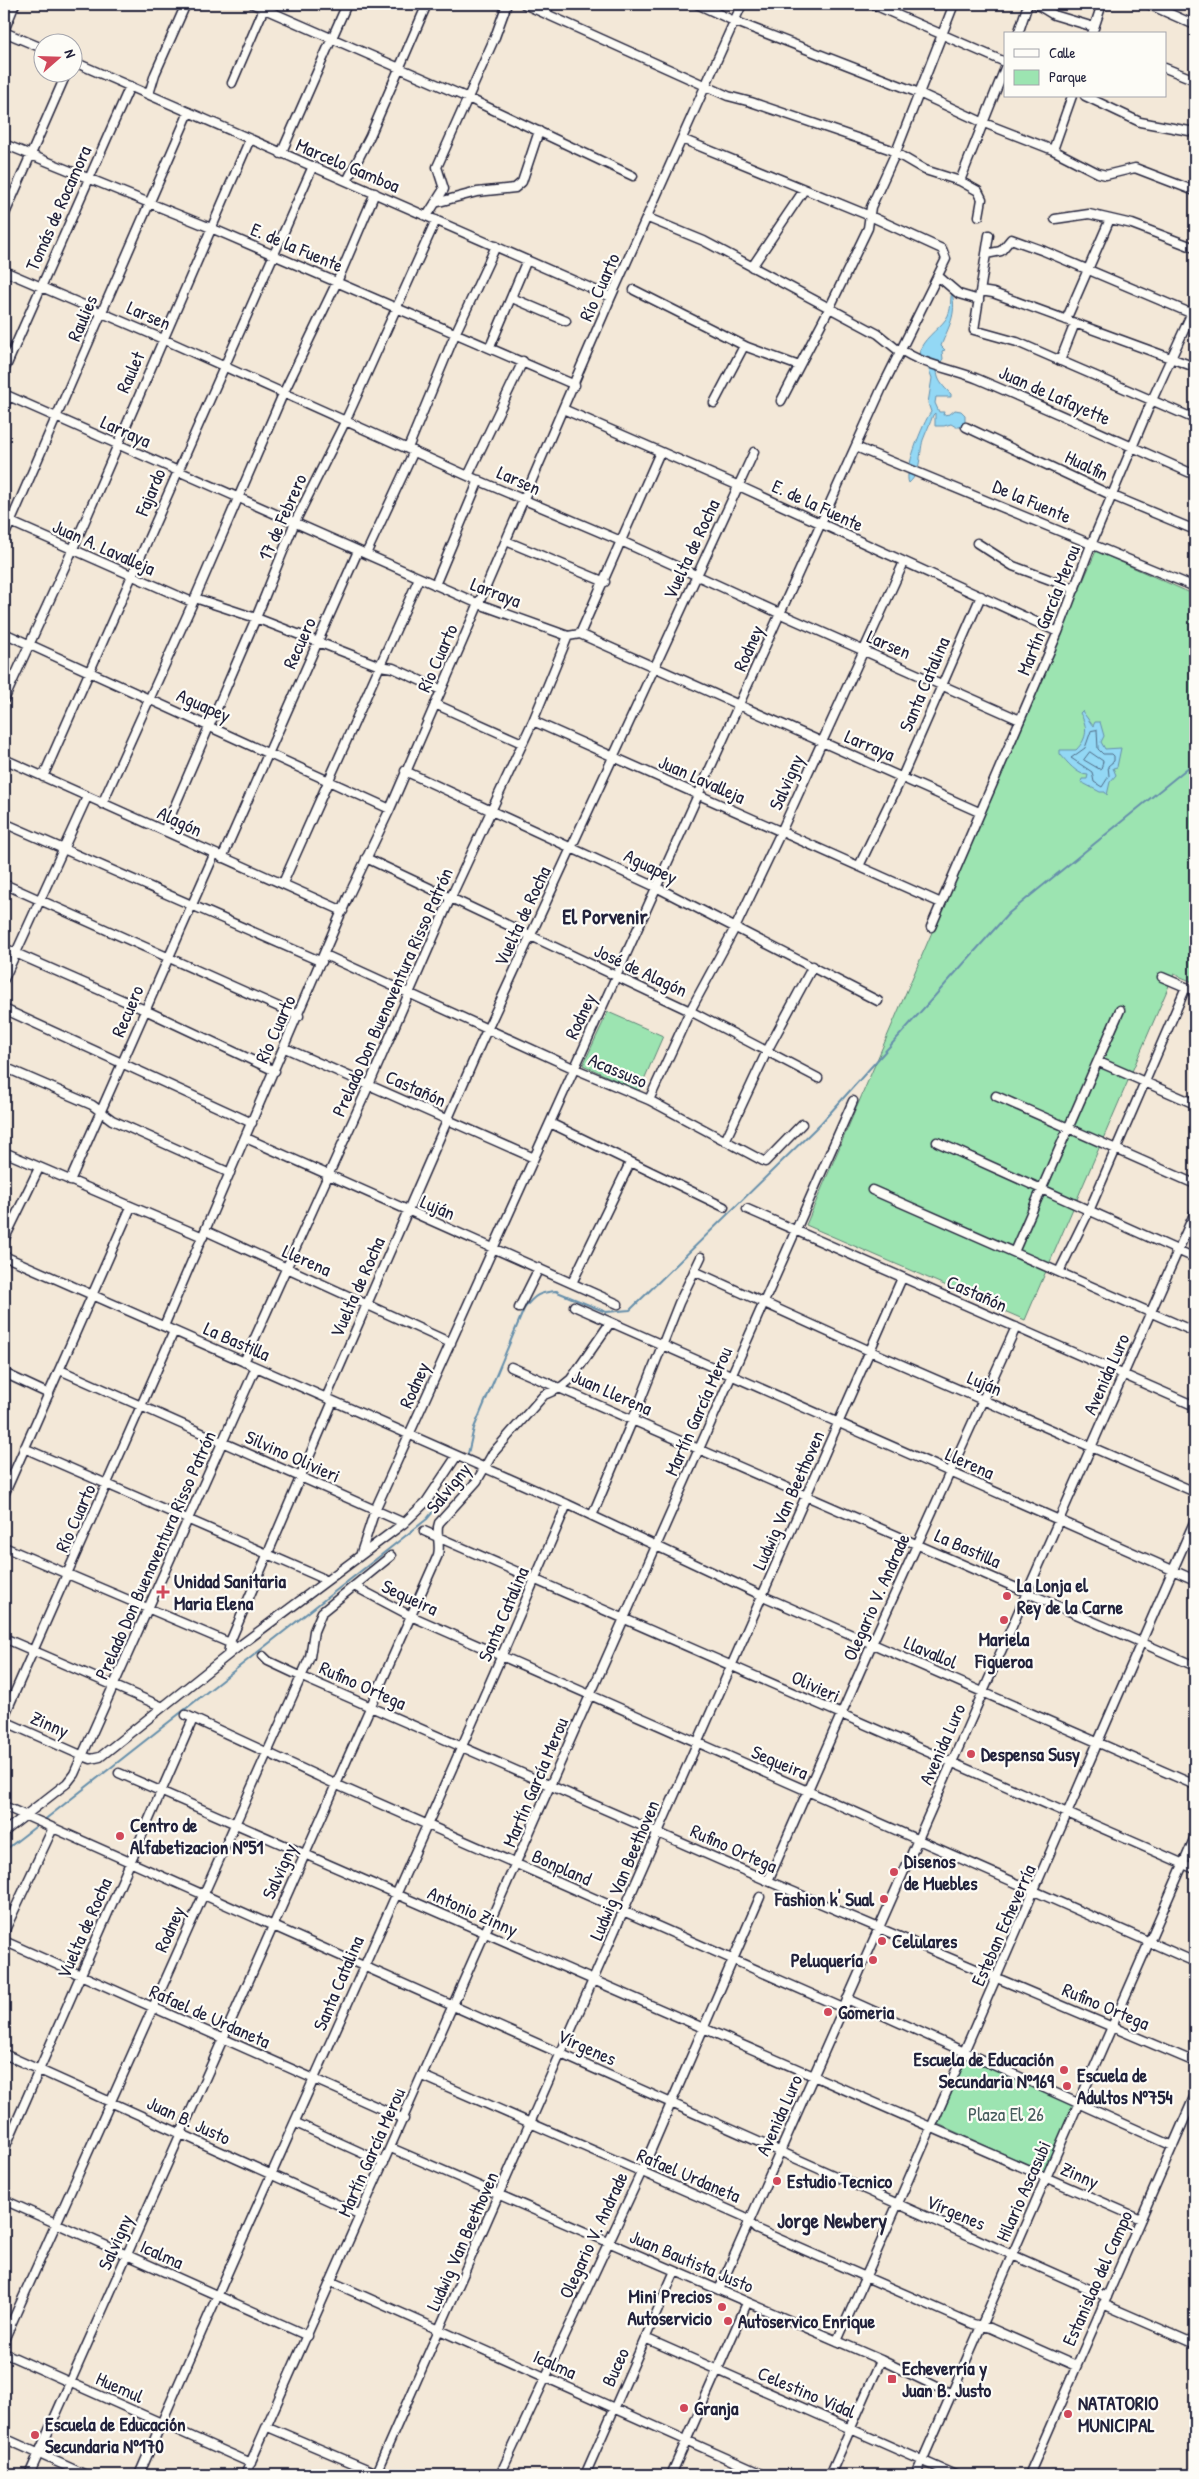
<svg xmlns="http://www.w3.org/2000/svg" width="1199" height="2479" font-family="'Patrick Hand',sans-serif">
  <rect width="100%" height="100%" fill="#f3e8d8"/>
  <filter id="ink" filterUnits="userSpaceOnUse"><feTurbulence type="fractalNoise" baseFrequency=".02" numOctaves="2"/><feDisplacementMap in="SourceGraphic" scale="10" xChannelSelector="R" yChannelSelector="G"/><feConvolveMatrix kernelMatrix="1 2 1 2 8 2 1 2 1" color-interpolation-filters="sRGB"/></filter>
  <g filter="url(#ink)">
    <path fill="#9ce4b1" stroke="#5f8376" d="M1096 551 1195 595V983L1174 974 1025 1320 806 1225Z
      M608 1012 663 1036 639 1091 583 1065Z
      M967 2057 1074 2105 1044 2172 938 2124Z"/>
    <path fill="#93d8f5" stroke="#668fab" d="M952 292C957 316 949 325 941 346L945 350 942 351 943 359C931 373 940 384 951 394V397H936L935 403 939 412H944L943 415 950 414 955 410 961 411 965 415V424L963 427H956L951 424 944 426H935V413L933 415C930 424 926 432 923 440 919 454 922 471 909 483 903 473 923 422 931 412L928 403 932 378 929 370 919 354C921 340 938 330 946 319 953 308 949 302 952 292Z
      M1082 711 1093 726 1095 722H1100L1104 736 1101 742 1105 749 1121 748 1117 767 1113 768 1116 775 1110 782 1107 795 1105 792H1100L1081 782 1082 779H1087L1088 775C1077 775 1067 762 1060 754V750H1076C1088 738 1088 727 1080 713Z"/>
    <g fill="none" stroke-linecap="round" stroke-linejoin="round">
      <path stroke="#4f6b85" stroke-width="1" d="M1097 730 1098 749 1103 754H1112L1114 756V761L1108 766 1109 776 1102 787 1094 782 1092 772 1071 758 1085 748 1091 731Z
        M1090 752 1103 761 1101 770 1084 760Z"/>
      <path stroke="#668fab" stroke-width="2" d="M555 1291 606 1312 630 1310 821 1123 1009 913 1195 762
        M467 1458 474 1428 524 1309C534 1295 540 1292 557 1291
        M43 1821 427 1519 461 1477 466 1462
        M4 1851 39 1824"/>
      <g stroke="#22223b" stroke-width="11">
        <path id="minor" d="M253 4 468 98 633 176
          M524 4 728 96 751 102 889 149 925 170 960 181 978 191 982 199 979 216
          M697 4 734 21 919 93 984 123 1053 150 1098 173 1106 175 1135 168 1195 191
          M872 4 1005 62
          M1036 4 1054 15 1094 27
          M1148 4 1195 25
          M546 13 550 4
          M4 31 15 4
          M4 32 42 48
          M1018 34 1028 4
          M1092 34 1102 4
          M72 61 611 297
          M1165 68 1195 80
          M232 83 265 6
          M149 94 155 74 186 4
          M1085 96 1140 122 1195 132
          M4 144 211 228 575 385
          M1053 150 1072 96
          M281 154 347 4
          M347 181 370 136 427 4
          M960 181 1005 68
          M435 203 477 192 515 188 522 182 539 131
          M4 216 67 72
          M427 216 444 189 437 167 495 37 507 4
          M648 218 704 241 878 334 899 351
          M1055 219 1089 214 1132 224 1195 248
          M989 235 974 330 1017 342 1195 419
          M986 254 1001 251 1011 239 1044 251 1195 315
          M752 267 804 190
          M4 271 163 339 468 476 621 541 781 614 1020 720
          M938 276 959 294 979 300
          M634 290 747 347 799 366
          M981 291 993 293 1195 367
          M512 298 566 321
          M1066 320 1110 219
          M490 347 527 260
          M900 349C922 365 953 369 978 379 1051 410 1123 443 1195 475
          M1060 361 1075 323
          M4 371 130 86
          M4 394 479 604 568 636 580 634 979 812
          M781 401 829 309 868 228 871 207 896 152 954 4
          M714 403 744 346
          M4 406 8 396
          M563 409 739 486 1058 632
          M966 427 1113 496 1195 530
          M856 447 1195 587
          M408 448 456 332 496 246
          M468 476 523 361
          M4 519 192 602
          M4 537 189 112
          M506 541 605 582
          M977 543 1013 566 1075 589
          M366 554 414 451
          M435 585 479 480
          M195 598 256 618 380 666 393 668 441 690
          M4 633 390 809
          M580 634 660 452
          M4 700 72 551 250 139
          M435 704 522 743
          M533 721 941 903
          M4 759 343 911
          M405 771 656 887 878 1001
          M43 777 313 166
          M102 804 195 598 283 394 337 282 375 193
          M4 823 322 962
          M164 831 256 618 295 522 345 422 436 220
          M222 858 358 551
          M366 858 690 1011 818 1078
          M859 866 902 777 981 596
          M283 883 419 578
          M4 884 299 1016
          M931 927 1058 632 1091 545 1152 400 1195 306
          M4 948 145 1010 275 1071
          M325 955 573 1068 649 1100 765 1162 802 1124
          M1162 977 1195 991
          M4 979 87 797
          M4 1009 252 1123
          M285 1048 534 1158
          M1099 1062 1195 1104
          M4 1067 92 1105 112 1120 230 1173
          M996 1096 1195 1184
          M649 1100 690 1011 736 926 781 832 904 562
          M550 1123 724 1207
          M246 1138 618 1304
          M725 1141 767 1051 813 966
          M937 1142 1195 1258
          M4 1152 203 1237
          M70 1181 214 855
          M872 1190 1195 1332
          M747 1209 1195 1406
          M206 1231 451 1343
          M4 1240 39 1168
          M1014 1252 1120 1010
          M4 1256 567 1504 763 1596 1195 1785
          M694 1271 870 1351 1195 1492
          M1059 1272 1089 1211 1186 987
          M572 1283 630 1163
          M574 1306 1195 1580
          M519 1308 539 1268
          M164 1326 348 897 390 809 611 297 742 4
          M244 1362 369 1085 451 897 533 721 568 636
          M511 1367 1195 1666
          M60 1370 404 1523
          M4 1373 49 1394
          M326 1398 481 1043 754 452
          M24 1448 320 1577 325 1581
          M4 1495 131 1207
          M592 1516 633 1419 679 1303 701 1257
          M424 1531 1195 1869
          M4 1547 232 1644
          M361 1553 375 1510 881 390 946 259 942 249 870 216 682 139
          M354 1586 411 1616 1195 1962
          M4 1638 163 1707
          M228 1655 230 1642 333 1401
          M263 1656 268 1661 300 1676 768 1881 1195 2062
          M186 1715 335 1784 843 2008
          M4 1717 174 1331
          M4 1721 83 1756 91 1759 100 1757 238 1647 404 1523 426 1502 456 1457
          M119 1773 1141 2219
          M4 1806 1107 2297
          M4 1832 67 1783 74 1774 256 1367
          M768 1881 872 1644 1016 1327
          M4 1932 53 1828
          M4 1941 404 2119
          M847 1999 1173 2146
          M4 2054 361 2215
          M423 2076 743 2216 756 2229 973 2324 990 2328 1076 2366
          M296 2123 384 2163
          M391 2148 881 2360 952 2394
          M4 2150 193 1719
          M4 2200 308 2336
          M332 2282 764 2475
          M719 2290 1195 1212
          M1103 2304 1195 2344
          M645 2338 955 2475
          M4 2340 310 1657 314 1631 322 1612 391 1556
          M837 2341C959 2069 1074 1793 1195 1520
          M4 2353 251 2463
          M268 2427 381 2475
          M4 2438 86 2475
          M29 2475 438 1555C441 1544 435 1533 439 1523L477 1481 493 1453 544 1395 560 1388 571 1379 610 1323
          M139 2475C279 2150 429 1830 567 1504
          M245 2475 853 1101
          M375 2475 902 1278
          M500 2475 641 2173 760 1897
          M585 2475 674 2273
          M671 2475 747 2303
          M830 2475 881 2360
          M916 2475 1195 1837
          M1029 2475 1195 2095"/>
      </g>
      <use href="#minor" stroke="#fdfcf7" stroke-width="8"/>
    </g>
  </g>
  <g fill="#d1495b" stroke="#fdfcf7" stroke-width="2">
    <path d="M160.5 1584.5h5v5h5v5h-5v5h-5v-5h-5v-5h5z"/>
    <circle cx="1007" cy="1596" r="5"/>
    <circle cx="1004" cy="1620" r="5"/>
    <circle cx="971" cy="1754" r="5"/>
    <circle cx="120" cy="1836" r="5"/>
    <circle cx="894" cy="1872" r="5"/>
    <circle cx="884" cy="1899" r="5"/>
    <circle cx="882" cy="1941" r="5"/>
    <circle cx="873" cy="1960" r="5"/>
    <circle cx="828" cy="2012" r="5"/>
    <circle cx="1064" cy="2070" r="5"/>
    <circle cx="1067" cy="2086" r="5"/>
    <circle cx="777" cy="2181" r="5"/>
    <circle cx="722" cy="2307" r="5"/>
    <circle cx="728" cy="2321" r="5"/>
    <rect x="887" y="2374" width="10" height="10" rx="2.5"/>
    <circle cx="684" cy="2408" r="5"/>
    <circle cx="1068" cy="2414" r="5"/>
    <circle cx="35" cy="2435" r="5"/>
  </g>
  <g text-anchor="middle" stroke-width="4.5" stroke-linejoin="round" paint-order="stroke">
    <g font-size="19" fill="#22223b" stroke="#fdfcf7">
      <text transform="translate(348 165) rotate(23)" y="7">Marcelo Gamboa</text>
      <text transform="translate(58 208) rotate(-66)" y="7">Tomás de Rocamora</text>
      <text transform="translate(297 247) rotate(23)" y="7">E. de la Fuente</text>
      <text transform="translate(599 287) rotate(-66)" y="7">Río Cuarto</text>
      <text transform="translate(149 315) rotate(23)" y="7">Larsen</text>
      <text transform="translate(82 318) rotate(-67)" y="7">Raulies</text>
      <text transform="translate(130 372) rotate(-66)" y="7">Raulet</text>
      <text transform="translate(1055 395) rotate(24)" y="7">Juan de Lafayette</text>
      <text transform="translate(126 431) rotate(24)" y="7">Larraya</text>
      <text transform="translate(1087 465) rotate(26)" y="7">Hualfin</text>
      <text transform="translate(519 480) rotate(24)" y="7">Larsen</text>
      <text transform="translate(150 492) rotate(-67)" y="7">Fajardo</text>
      <text transform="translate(1032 501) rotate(23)" y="7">De la Fuente</text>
      <text transform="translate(818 505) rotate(25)" y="7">E. de la Fuente</text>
      <text transform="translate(282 517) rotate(-66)" y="7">17 de Febrero</text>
      <text transform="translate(104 547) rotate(24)" y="7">Juan A. Lavalleja</text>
      <text transform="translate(691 549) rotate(-65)" y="7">Vuelta de Rocha</text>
      <text transform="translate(496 592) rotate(21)" y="7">Larraya</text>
      <text transform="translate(1048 610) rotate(-68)" y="7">Martín García Merou</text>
      <text transform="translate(299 643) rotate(-66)" y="7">Recuero</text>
      <text transform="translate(889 644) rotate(23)" y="7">Larsen</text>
      <text transform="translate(748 648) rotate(-66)" y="7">Rodney</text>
      <text transform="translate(437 658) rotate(-66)" y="7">Río Cuarto</text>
      <text transform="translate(924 684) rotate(-67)" y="7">Santa Catalina</text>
      <text transform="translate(204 705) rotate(24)" y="7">Aguapey</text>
      <text transform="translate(870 745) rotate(23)" y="7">Larraya</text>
      <text transform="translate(702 779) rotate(24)" y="7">Juan Lavalleja</text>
      <text transform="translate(786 782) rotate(-66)" y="7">Salvigny</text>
      <text transform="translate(180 821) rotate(25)" y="7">Alagón</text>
      <text transform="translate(651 866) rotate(26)" y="7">Aguapey</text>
      <text transform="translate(522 916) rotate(-65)" y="7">Vuelta de Rocha</text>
      <text transform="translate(641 970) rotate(25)" y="7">José de Alagón</text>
      <text transform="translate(392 992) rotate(-66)" y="7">Prelado Don Buenaventura Risso Patrón</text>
      <text transform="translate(127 1011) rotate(-67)" y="7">Recuero</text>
      <text transform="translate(580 1016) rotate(-65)" y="7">Rodney</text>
      <text transform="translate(275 1029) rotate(-66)" y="7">Río Cuarto</text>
      <text transform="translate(618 1070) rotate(23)" y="7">Acassuso</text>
      <text transform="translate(416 1088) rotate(24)" y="7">Castañón</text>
      <text transform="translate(438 1207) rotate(23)" y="7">Luján</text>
      <text transform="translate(307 1260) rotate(24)" y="7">Llerena</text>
      <text transform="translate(357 1287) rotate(-66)" y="7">Vuelta de Rocha</text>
      <text transform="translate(977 1293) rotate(24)" y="7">Castañón</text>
      <text transform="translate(237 1341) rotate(24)" y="7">La Bastilla</text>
      <text transform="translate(1106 1374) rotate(-66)" y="7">Avenida Luro</text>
      <text transform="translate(985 1383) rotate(23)" y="7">Luján</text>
      <text transform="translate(414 1385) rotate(-66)" y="7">Rodney</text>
      <text transform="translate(612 1392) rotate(24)" y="7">Juan Llerena</text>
      <text transform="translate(698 1411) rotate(-66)" y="7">Martín García Merou</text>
      <text transform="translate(293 1456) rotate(24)" y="7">Silvino Olivieri</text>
      <text transform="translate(970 1463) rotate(24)" y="7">Llerena</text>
      <text transform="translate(448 1488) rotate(-51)" y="7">Salvigny</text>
      <text transform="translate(788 1500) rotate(-66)" y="7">Ludwig Van Beethoven</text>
      <text transform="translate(75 1518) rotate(-66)" y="7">Río Cuarto</text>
      <text transform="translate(968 1548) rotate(24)" y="7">La Bastilla</text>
      <text transform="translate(155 1555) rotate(-66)" y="7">Prelado Don Buenaventura Risso Patrón</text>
      <text transform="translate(410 1597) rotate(25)" y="7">Sequeira</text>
      <text transform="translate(876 1597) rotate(-66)" y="7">Olegario V. Andrade</text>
      <text transform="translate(503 1614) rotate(-67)" y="7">Santa Catalina</text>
      <text transform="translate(931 1652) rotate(23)" y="7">Llavallol</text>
      <text transform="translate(363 1685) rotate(24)" y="7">Rufino Ortega</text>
      <text transform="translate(816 1686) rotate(24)" y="7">Olivieri</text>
      <text transform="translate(50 1724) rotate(24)" y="7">Zinny</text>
      <text transform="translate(942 1744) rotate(-66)" y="7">Avenida Luro</text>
      <text transform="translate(780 1762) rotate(23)" y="7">Sequeira</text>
      <text transform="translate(535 1782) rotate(-67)" y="7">Martín García Merou</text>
      <text transform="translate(734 1848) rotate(24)" y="7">Rufino Ortega</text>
      <text transform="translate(562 1867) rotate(24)" y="7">Bonpland</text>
      <text transform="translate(624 1870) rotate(-67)" y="7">Ludwig Van Beethoven</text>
      <text transform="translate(279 1871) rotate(-66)" y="7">Salvigny</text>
      <text transform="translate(473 1911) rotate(24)" y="7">Antonio Zinny</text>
      <text transform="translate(1003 1925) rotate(-66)" y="7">Esteban Echeverría</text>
      <text transform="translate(84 1928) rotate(-66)" y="7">Vuelta de Rocha</text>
      <text transform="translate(169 1929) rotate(-66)" y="7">Rodney</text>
      <text transform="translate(338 1983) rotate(-67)" y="7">Santa Catalina</text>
      <text transform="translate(1106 2006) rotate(23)" y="7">Rufino Ortega</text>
      <text transform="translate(210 2016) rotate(24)" y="7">Rafael de Urdaneta</text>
      <text transform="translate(587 2047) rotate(24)" y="7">Vírgenes</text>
      <text transform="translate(779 2115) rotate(-66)" y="7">Avenida Luro</text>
      <text transform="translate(189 2120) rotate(25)" y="7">Juan B. Justo</text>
      <text transform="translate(371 2152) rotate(-66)" y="7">Martín García Merou</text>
      <text transform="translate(689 2175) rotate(23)" y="7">Rafael Urdaneta</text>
      <text transform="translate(1080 2175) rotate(24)" y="7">Zinny</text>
      <text transform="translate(1023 2191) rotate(-66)" y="7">Hilario Ascasubi</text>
      <text transform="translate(956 2212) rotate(23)" y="7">Vírgenes</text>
      <text transform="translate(593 2235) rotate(-65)" y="7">Olegario V. Andrade</text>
      <text transform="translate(462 2241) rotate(-66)" y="7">Ludwig Van Beethoven</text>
      <text transform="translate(115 2242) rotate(-66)" y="7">Salvigny</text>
      <text transform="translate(162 2254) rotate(24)" y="7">Icalma</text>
      <text transform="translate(692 2261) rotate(23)" y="7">Juan Bautista Justo</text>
      <text transform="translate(1097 2278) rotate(-66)" y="7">Estanislao del Campo</text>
      <text transform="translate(555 2364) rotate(24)" y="7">Icalma</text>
      <text transform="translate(615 2367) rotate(-66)" y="7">Buceo</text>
      <text transform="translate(120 2387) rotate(24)" y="7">Huemul</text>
      <text transform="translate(807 2392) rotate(23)" y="7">Celestino Vidal</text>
    </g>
    <g font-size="19" font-weight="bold" fill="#22223b" stroke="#fdfcf7" text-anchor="start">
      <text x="174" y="1588">Unidad Sanitaria<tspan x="174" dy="22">Maria Elena</tspan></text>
      <text x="1017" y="1592">La Lonja el<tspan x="1017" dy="22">Rey de la Carne</tspan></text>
      <text x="1004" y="1646" text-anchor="middle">Mariela<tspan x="1004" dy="22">Figueroa</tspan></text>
      <text x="981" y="1761">Despensa Susy</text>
      <text x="130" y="1832">Centro de<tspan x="130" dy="22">Alfabetizacion Nº51</tspan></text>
      <text x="904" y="1868">Disenos<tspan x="904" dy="22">de Muebles</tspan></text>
      <text x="874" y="1906" text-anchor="end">Fashion k' Sual</text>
      <text x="892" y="1948">Celulares</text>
      <text x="863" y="1967" text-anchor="end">Peluquería</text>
      <text x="838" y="2019">Gomeria</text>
      <text x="1054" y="2066" text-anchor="end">Escuela de Educación<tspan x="1054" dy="22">Secundaria Nº169</tspan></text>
      <text x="1077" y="2082">Escuela de<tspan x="1077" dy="22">Adultos Nº754</tspan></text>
      <text x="787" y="2188">Estudio Tecnico</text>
      <text x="712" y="2303" text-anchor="end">Mini Precios<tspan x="712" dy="22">Autoservicio</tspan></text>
      <text x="738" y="2328">Autoservico Enrique</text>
      <text x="902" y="2375">Echeverría y<tspan x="902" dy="22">Juan B. Justo</tspan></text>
      <text x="1078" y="2410">NATATORIO<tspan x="1078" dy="22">MUNICIPAL</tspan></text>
      <text x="694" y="2415">Granja</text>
      <text x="45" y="2431">Escuela de Educación<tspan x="45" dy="22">Secundaria Nº170</tspan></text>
    </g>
    <g font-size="19" fill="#475c5e" stroke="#fdfcf7">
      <text x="1006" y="2121">Plaza El 26</text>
    </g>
    <g font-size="21" font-weight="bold" fill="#22223b" stroke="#fdfcf7">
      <text x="605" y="924">El Porvenir</text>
      <text x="832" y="2228">Jorge Newbery</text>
    </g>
  </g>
  <rect width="1199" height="2479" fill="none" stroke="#fdfcf7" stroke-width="20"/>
  <rect x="10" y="10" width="1179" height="2459" fill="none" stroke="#22223b" stroke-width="2" filter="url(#ink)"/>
  <rect x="1004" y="32" width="162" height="65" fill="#fdfcf7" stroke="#a5a5ac"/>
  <rect x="1014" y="49" width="25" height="8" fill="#fdfcf7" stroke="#a5a5ac"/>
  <text x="1049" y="58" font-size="15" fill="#22223b">Calle</text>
  <rect x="1014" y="70" width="25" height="15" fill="#9ce4b1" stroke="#a5a5ac"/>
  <text x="1049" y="82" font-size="15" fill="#22223b">Parque</text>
  <g transform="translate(58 58) rotate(70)"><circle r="24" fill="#fdfcf7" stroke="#a5a5ac"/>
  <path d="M0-4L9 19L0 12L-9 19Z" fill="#d1495b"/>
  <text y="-8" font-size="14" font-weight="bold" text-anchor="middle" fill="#22223b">N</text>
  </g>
</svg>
